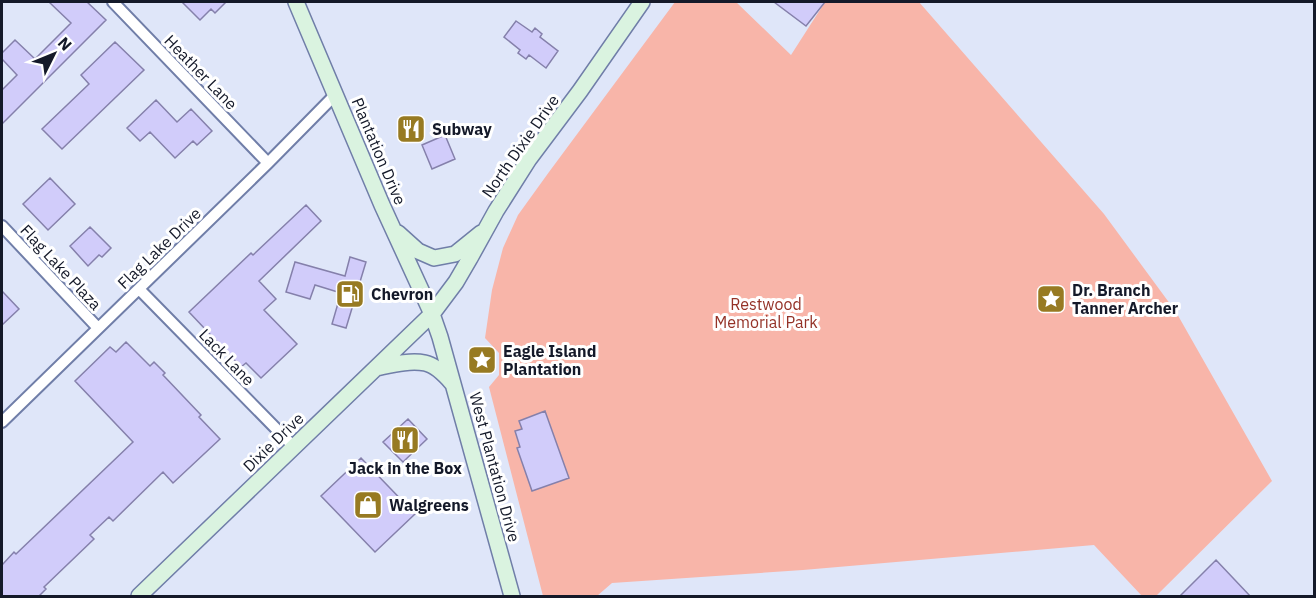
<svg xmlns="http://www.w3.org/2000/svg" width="1316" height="598" font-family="'IBM Plex Sans',sans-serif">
  <rect width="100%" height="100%" fill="#dfe6f9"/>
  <path fill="#f8b5a9" d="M675 2H736L791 55 825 2H919L1104 214 1176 312 1272 481 1156 596H1142L1094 545 803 570 612 583 597 596H543L489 387 499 375V353L485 338 492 290 503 248 518 215 549 172Z"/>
  <path fill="#d1ccfa" stroke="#8580ab" stroke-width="1.5" d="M49 2H87L106 20 2 124V90L17 75 2 59V53L15 40 35 59 71 23Z
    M182 2H226L215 13 211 9 200 20Z
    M774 2H825L806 26Z
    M516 21 532 32 535 28 542 34 540 37 558 51 546 68 529 55 526 59 518 53 520 50 504 37Z
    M115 42 144 70 62 149 42 129 89 84 81 75Z
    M156 100 177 122 191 109 212 131 197 145 193 141 175 158 150 132 140 141 127 128Z
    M445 135 455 159 432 169 422 145Z
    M50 178 75 204 48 230 23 204Z
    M306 205 321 221 259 281 276 299 264 310 297 344 261 378 246 363 241 367 189 312 251 253 253 255Z
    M90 227 111 248 102 257 99 255 88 266 70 246Z
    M350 257 366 262 346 328 332 324 341 293 315 285 310 299 286 292 295 262 345 276Z
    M2 291 19 309 2 325Z
    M126 342 150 366 154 362 165 373 163 375 201 415 199 417 220 439 173 483 163 472 113 521 109 517 90 535 94 539 44 587 46 589 38 597H2V565L14 552 16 554 133 442 75 381 110 347 116 352Z
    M545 411 569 478 532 491 517 448 520 447 515 431 522 429 519 421Z
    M408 419 427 439 403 462 383 442Z
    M361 458 415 514 375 552 321 496Z
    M1216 560 1251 597H1179Z"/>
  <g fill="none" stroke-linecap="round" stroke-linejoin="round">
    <g stroke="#707ea8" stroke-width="14">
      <path id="street" d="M113 2 268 163
        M2 226 98 328
        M139 289 294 447
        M2 422 268 163 336 94"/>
    </g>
    <g stroke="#707ea8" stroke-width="18">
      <path id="secondary" d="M296 2 382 205 432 314 440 337 512 596
        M398 233 418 251 434 258 455 254 481 233
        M376 368C391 365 409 360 425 363 435 365 445 375 452 383
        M139 596 432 314 456 282 470 258 496 211 529 159 580 91 642 2"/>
    </g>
    <use href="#street" stroke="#fff" stroke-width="10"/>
    <use href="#secondary" stroke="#daf3e0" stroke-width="15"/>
  </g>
  <defs>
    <g id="restaurant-square" transform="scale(1.5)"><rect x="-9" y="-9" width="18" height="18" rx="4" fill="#977a22" stroke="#fff"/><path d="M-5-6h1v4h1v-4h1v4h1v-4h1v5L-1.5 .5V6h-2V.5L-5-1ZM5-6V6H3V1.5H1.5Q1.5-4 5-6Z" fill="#fff"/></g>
    <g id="fuel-square" transform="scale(1.5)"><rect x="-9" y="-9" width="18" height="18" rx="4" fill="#977a22" stroke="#fff"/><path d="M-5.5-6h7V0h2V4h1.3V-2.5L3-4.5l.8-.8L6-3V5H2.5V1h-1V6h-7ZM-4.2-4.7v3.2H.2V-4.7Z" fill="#fff"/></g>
    <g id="sight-square" transform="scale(1.5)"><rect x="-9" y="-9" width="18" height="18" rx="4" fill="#977a22" stroke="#fff"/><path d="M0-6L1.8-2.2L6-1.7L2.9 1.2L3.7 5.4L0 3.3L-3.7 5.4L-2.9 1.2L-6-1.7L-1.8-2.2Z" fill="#fff"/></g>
    <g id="shop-square" transform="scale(1.5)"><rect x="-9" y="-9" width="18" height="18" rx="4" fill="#977a22" stroke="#fff"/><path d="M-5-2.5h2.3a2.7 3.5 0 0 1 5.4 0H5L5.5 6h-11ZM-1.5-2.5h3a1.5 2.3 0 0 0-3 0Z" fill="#fff"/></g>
  </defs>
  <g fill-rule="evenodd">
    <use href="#restaurant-square" x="411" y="129"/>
    <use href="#fuel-square" x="350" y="294"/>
    <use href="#sight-square" x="1051" y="299"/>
    <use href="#sight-square" x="482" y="360"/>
    <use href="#restaurant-square" x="405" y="440"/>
    <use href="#shop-square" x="368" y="505"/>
  </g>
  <g text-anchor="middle" stroke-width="6" stroke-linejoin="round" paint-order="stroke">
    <g font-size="16" fill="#141929" stroke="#fff">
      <text transform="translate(201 72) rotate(46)" y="6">Heather Lane</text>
      <text transform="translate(520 146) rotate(-55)" y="6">North Dixie Drive</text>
      <text transform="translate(379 151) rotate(67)" y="6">Plantation Drive</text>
      <text transform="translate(159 248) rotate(-44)" y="6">Flag Lake Drive</text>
      <text transform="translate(61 267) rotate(47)" y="6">Flag Lake Plaza</text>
      <text transform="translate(227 357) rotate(46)" y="6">Lack Lane</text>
      <text transform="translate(273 442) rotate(-44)" y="6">Dixie Drive</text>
      <text transform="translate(495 467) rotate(75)" y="6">West Plantation Drive</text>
    </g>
    <g font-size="16" font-weight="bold" fill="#141929" stroke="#fff" text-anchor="start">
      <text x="432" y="135">Subway</text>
      <text x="1072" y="296">Dr. Branch<tspan x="1072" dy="18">Tanner Archer</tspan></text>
      <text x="371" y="300">Chevron</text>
      <text x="503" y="357">Eagle Island<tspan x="503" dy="18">Plantation</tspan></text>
      <text x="405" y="474" text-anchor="middle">Jack in the Box</text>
      <text x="389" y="511">Walgreens</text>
    </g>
    <g font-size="16" fill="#943227" stroke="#fff">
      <text x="766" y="310">Restwood<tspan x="766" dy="18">Memorial Park</tspan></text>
    </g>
  </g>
  <rect width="1316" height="598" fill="none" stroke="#141929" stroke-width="6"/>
  <g transform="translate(54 54) rotate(47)" stroke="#ffffff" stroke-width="4.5" paint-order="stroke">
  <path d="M0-4.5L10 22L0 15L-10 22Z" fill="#141929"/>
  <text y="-9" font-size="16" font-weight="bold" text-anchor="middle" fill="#141929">N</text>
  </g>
</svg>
